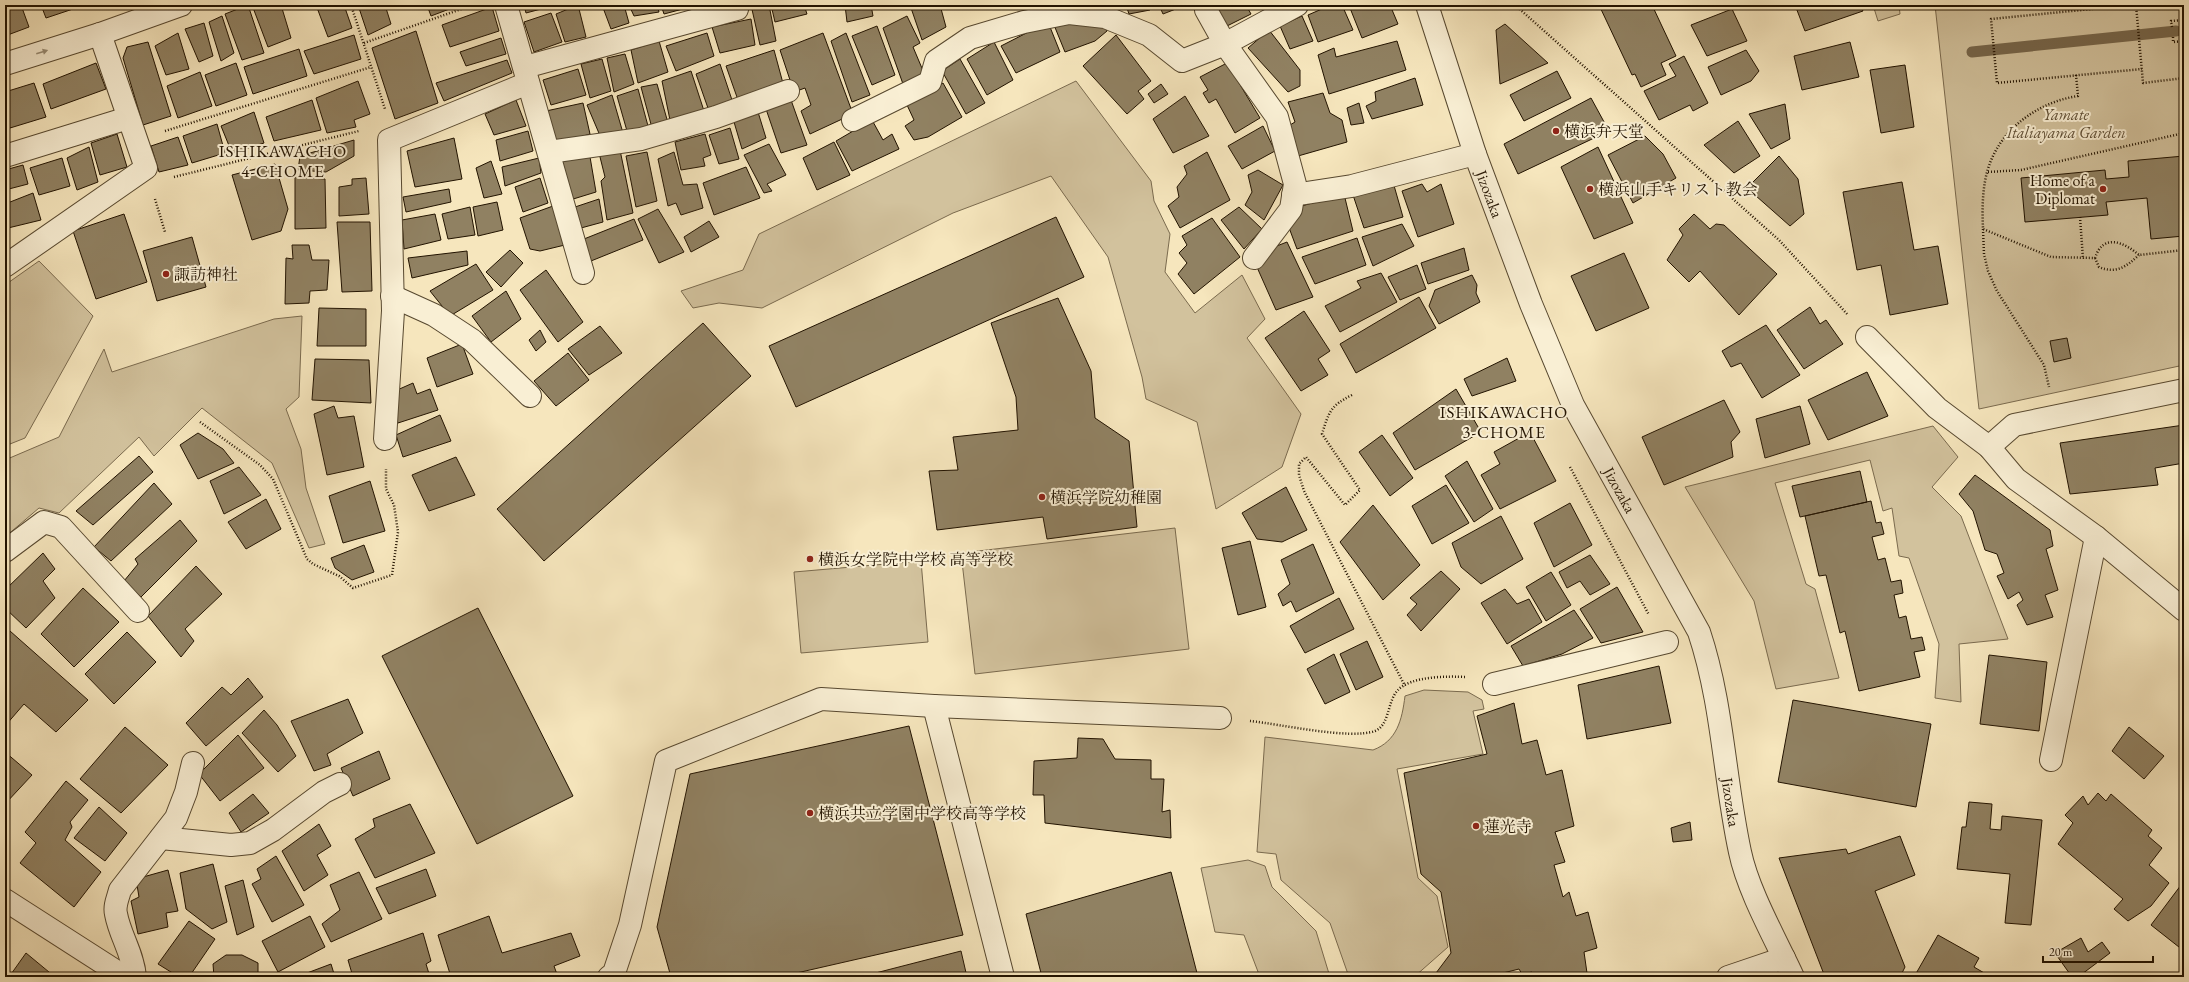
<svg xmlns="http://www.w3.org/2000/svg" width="2189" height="982" font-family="'EB Garamond','Noto Serif JP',serif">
  <rect width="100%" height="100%" fill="#f6e6bd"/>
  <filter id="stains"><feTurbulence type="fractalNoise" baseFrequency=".005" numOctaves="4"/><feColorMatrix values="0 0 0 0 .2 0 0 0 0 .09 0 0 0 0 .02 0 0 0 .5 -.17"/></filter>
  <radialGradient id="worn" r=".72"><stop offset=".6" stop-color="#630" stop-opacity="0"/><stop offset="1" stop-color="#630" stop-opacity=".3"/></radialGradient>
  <path fill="#d2c29d" stroke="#7a6a4e" d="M1873 5H1899L1900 14 1878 21Z
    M1935 5H2184V365L1979 409Z
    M1076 81 1151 181 1154 201 1170 234 1165 272 1195 313 1242 275 1265 319 1247 338 1301 414 1282 467 1216 509 1197 422 1146 399 1142 377 1108 257 1051 176 953 213 762 308 719 303 693 308 681 291 743 270 759 234Z
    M39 261 93 316 25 438 5 446V285Z
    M302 316 299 397 286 409 301 449 306 488 325 544 309 548 272 463 202 408 154 456 139 437 59 513 39 508 5 537V460L59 437 104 349 112 372 274 319Z
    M1933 426 1958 457 1932 487 1961 516 2008 639 1959 644 1961 702 1935 698 1939 644 1909 558 1899 556 1892 508 1883 511 1870 460 1775 483 1806 584 1815 589 1839 678 1776 689 1754 601 1685 487Z
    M1175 528 1189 649 975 674 961 553Z
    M921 561 928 642 801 653 794 572Z
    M1424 690 1468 692 1482 700 1484 709 1473 711 1483 754 1397 769 1418 878 1437 896 1448 947 1414 977H1349L1330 923 1281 880 1276 854 1257 852 1265 737 1373 750C1397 741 1402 720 1405 696Z
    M1248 860 1265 866 1272 887 1316 931 1330 977H1260L1244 935 1215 932 1201 868Z"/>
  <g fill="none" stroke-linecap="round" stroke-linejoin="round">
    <path stroke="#76664b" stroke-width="11" d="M1972 52 2176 31"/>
  </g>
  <path fill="#908162" stroke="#221300" d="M5 5H21L29 27 5 36Z
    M41 5H85L46 18Z
    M248 5 264 53 242 60 225 14Z
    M252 5H281L291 38 268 47Z
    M316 5H344L352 28 328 37Z
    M358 5H385L391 24 368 35Z
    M427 5H460L431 16Z
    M524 5H556L526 13Z
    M578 5 586 37 565 42 556 14Z
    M602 5H624L629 23 611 29Z
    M629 5H657L659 12 634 16Z
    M661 5H698L664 14Z
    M751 5H769L776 41 760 45Z
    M771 5H804L807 14 775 22Z
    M845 5H871L873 16 847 22Z
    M910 5H940L946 27 922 40Z
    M1126 5H1149L1150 10 1129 14Z
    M1159 5H1186L1163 14Z
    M1215 5H1246L1251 14 1225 27Z
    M1331 5H1342L1353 30 1318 42 1308 15Z
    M1357 5H1390L1398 24 1362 38 1350 8Z
    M1599 5H1652L1676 56 1661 63 1666 75 1641 87 1635 74 1632 75Z
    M1795 5H1860L1863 11 1805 31Z
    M492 7 499 31 450 47 442 25Z
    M1732 9 1747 41 1707 56 1691 25Z
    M551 13 562 42 534 52 524 22Z
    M222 16 234 53 221 61 209 22Z
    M907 16 920 43 913 47 924 73 903 84 883 28Z
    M1302 16 1313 41 1290 49 1280 26Z
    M751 19 755 45 720 53 712 27Z
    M1103 21 1107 31 1095 41 1065 52 1054 25Z
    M1048 22 1060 52 1016 73 1001 46Z
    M204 23 213 56 199 62 185 29Z
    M1505 24 1548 63 1500 84 1496 30Z
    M877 26 895 75 872 85 852 36Z
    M1269 30 1300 70V86L1288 92 1248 48Z
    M416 31 438 103 395 119 372 48Z
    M178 33 189 69 166 75 155 46Z
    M707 33 714 56 676 71 666 46Z
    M823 33 853 114 810 134 801 111 811 105 805 88 794 92 780 50Z
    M846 33 870 95 852 102 831 41Z
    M354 35 361 59 314 74 304 51Z
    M1116 35 1151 81 1138 91 1144 99 1127 114 1083 66Z
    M501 38 506 54 466 66 460 52Z
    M659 41 668 72 638 83 631 50Z
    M1397 41 1406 70 1329 94 1318 55 1334 48 1336 57Z
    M148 42 171 116 143 125 123 58 127 47Z
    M994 42 1013 80 987 95 967 59Z
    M1850 42 1859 77 1802 90 1794 56Z
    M299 49 307 76 253 94 244 67Z
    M774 50 784 87 738 100 726 66Z
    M1746 50 1759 71 1751 81 1721 95 1708 67Z
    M625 54 634 84 614 92 607 58Z
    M1684 56 1708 103 1693 111 1690 105 1659 120 1644 91 1676 76 1669 64Z
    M602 59 611 91 590 98 581 64Z
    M960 59 985 103 966 114 942 71Z
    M507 60 512 73 444 101 436 83Z
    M96 63 106 89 51 109 43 84Z
    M236 63 247 95 216 106 205 75Z
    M1227 63 1260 118 1235 133 1216 99 1209 103 1203 93 1208 90 1200 77Z
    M720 64 733 103 709 111 696 74Z
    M1905 65 1914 127 1881 133 1870 70Z
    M578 69 586 95 551 105 543 80Z
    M691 71 705 114 671 125 662 81Z
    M1557 71 1571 98 1524 121 1510 95Z
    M200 72 212 106 178 118 167 86Z
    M1415 78 1423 105 1372 119 1366 106 1376 101 1375 92Z
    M358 81 370 114 354 120 356 127 327 133 316 98Z
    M34 83 46 117 10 128 5 114V92Z
    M943 83 962 117 928 137 914 140 905 126 914 120 907 105Z
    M657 84 668 123 652 128 641 87Z
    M1161 84 1168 94 1154 103 1148 94Z
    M638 89 648 126 627 131 617 96Z
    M1323 93 1330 113 1342 120 1347 142 1298 156 1290 125 1295 122 1288 102Z
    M612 95 623 133 601 138 587 105Z
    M1185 96 1209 136 1173 153 1153 119Z
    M1591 98 1609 131 1518 174 1504 144Z
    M312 100 321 130 274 141 266 117Z
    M516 100 526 126 494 135 485 114Z
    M791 100 807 145 781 153 766 109Z
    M583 103 590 134 554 145 546 111Z
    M1359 103 1364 123 1351 125 1347 108Z
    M1785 104 1790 139 1771 149 1749 114Z
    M254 112 264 143 232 153 221 126Z
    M758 112 766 138 742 149 734 122Z
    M872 120 883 140 892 134 899 149 852 171 836 141Z
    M1738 121 1760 156 1734 173 1704 145Z
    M217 124 225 153 192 163 183 136Z
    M1263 126 1275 151 1242 169 1228 146Z
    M730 128 739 159 719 164 709 135Z
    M528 131 533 151 500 161 496 140Z
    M117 134 127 167 100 175 91 143Z
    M705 134 711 155 703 158 705 166 681 170 675 142Z
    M1645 136 1663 154 1676 178 1633 203 1608 155Z
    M178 137 188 165 159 172 151 146Z
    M454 138 462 179 415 187 407 151Z
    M354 140V156L326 172 298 170 300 156Z
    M834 142 850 175 817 190 803 158Z
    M769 144 786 175 767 184 772 191 764 193 744 155Z
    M89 147 98 182 77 190 67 158Z
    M1598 147 1633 223 1594 239 1561 167Z
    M620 150 633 213 607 220 601 181 605 177 599 153Z
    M589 151 596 192 570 200 561 156Z
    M647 152 657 201 636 207 626 156Z
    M674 152 683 185 697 184 703 208 681 215 676 203 668 206 658 159Z
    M1207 152 1230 200 1180 228 1168 206 1179 197 1177 187 1187 174 1184 166Z
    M1779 156 1798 179 1804 214 1790 226 1747 188Z
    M2184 156V236L2151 239 2147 198 2106 202 2108 215 2025 222 2021 178 2105 170 2106 179 2129 177 2128 161Z
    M62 158 70 186 39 195 30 168Z
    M539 158 541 173 505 186 502 167Z
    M491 161 502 194 484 198 476 168Z
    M275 164 288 209 281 231 252 240 232 175Z
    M23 165 28 184 5 190V170Z
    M746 167 760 198 714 215 703 183Z
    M1258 170 1283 185 1264 220 1245 205 1252 192 1248 175Z
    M295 177 325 179 326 228 295 229Z
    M366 178 369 214 339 216V187L352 185V179Z
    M540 178 548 203 523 212 515 187Z
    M1393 182 1403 217 1364 228 1353 195Z
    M1902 182 1914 250 1938 246 1948 304 1890 315 1881 265 1857 270 1843 192Z
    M1422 184 1427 192 1441 184 1454 224 1418 237 1402 191Z
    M449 189 451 202 406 212 403 197Z
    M33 193 41 220 8 228 5 219V204Z
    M1344 194 1353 231 1297 249 1288 225 1298 207Z
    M599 199 603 222 581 228 572 208Z
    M497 202 503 230 478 236 473 207Z
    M553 206 569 244 540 251 530 249 520 218Z
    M470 207 475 235 448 239 442 214Z
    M1239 207 1262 229 1244 249 1221 220Z
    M658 209 684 252 659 263 638 219Z
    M124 214 147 282 96 299 73 231Z
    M435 214 441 240 404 249 402 220Z
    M1694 214 1710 229 1716 224 1724 225 1777 274 1739 315 1700 271 1689 282 1667 260 1683 235 1679 229Z
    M1056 217 1084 277 796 407 769 346Z
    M1212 218 1240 257 1194 294 1178 274 1187 263 1179 253 1187 245 1182 236Z
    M634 219 643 240 586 263 579 241Z
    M709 221 719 237 691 252 684 237Z
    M337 222H370L372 291 342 292Z
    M1402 224 1414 246 1373 266 1362 237Z
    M192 237 206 287 157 301 143 251Z
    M1357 238 1366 265 1315 284 1302 257Z
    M1287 242 1313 297 1276 310 1256 265 1269 249Z
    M292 245H309L312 260H329L327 290 310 291 309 303 285 304 286 258 293 259Z
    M1464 248 1469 270 1428 284 1421 263Z
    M510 250 523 263 501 287 486 272Z
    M467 251 468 265 412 278 408 258Z
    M1624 253 1649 308 1596 331 1571 276Z
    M476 264 493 290 450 316 430 291Z
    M1417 265 1426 289 1400 300 1388 277Z
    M546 270 583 322 558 342 520 290Z
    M1381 273 1397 302 1340 332 1325 306 1361 288 1357 281Z
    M1472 275 1477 285 1476 293 1480 302 1439 324 1429 306 1435 290Z
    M506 291 521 319 491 342 472 316Z
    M1419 297 1436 328 1356 373 1340 344Z
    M1058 298 1091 371 1095 418 1129 441 1137 527 1047 539 1043 517 937 530 929 471 958 470 953 437 1018 430 1016 397 991 323Z
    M1810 307 1820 324 1826 320 1843 344 1804 369 1777 330Z
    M319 308 366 309V346H317Z
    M1304 311 1330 351 1318 359 1328 375 1301 391 1265 338Z
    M703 323 751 376 544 561 497 509Z
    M1766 325 1800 375 1762 398 1741 363 1731 367 1722 351Z
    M600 326 622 353 589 375 568 349Z
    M540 330 546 342 536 351 529 340Z
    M2067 338 2071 358 2054 362 2050 341Z
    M462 344 473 374 437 387 427 358Z
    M568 353 589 380 556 406 534 381Z
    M1507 358 1516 381 1472 396 1464 379Z
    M315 359 369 360 371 403 312 400Z
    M1867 372 1888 416 1828 440 1808 400Z
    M413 383 417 394 430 389 438 410 398 423 392 404 395 391Z
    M1456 389 1481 432 1415 470 1393 433Z
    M1724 400 1740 432 1731 442 1733 457 1664 485 1642 437Z
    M334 406 338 418 354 416 364 467 327 475 314 414Z
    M1800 406 1810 444 1765 458 1756 419Z
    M440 415 451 441 403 457 396 435Z
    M2184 425V463L2155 468 2158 485 2070 494 2060 443Z
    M1530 432 1556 481 1500 509 1481 475 1500 464 1494 452Z
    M198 433 223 449 234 463 198 479 180 445Z
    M1382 435 1413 478 1390 496 1359 452Z
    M139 456 153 472 93 525 76 511Z
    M456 457 475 495 429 511 412 475Z
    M1467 461 1493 509 1474 522 1445 476Z
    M239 467 261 495 224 514 210 481Z
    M1860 471 1867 502 1800 517 1792 486Z
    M1975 475 2050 530 2053 546 2046 549 2058 590 2045 595 2053 617 2027 625 2017 605 2023 600 2019 592 2008 599 1997 576 2004 573 1997 554 1985 550 1973 511 1959 494Z
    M370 481 385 531 343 543 329 496Z
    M154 483 172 504 111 561 94 547Z
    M1446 485 1469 523 1432 544 1412 506Z
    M1286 487 1307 530 1282 542 1257 539 1242 513Z
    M266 499 281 529 246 549 228 522Z
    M1871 501 1876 523 1881 522 1884 534 1872 537 1878 560 1885 558 1891 582 1901 580 1903 593 1894 595 1899 618 1906 616 1911 639 1922 637 1925 650 1914 652 1920 677 1859 691 1845 631 1840 633 1826 575 1819 576 1805 516Z
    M1570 503 1592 545 1554 567 1534 523Z
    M1373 505 1420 565 1383 600 1340 542Z
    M1501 516 1523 559 1481 584 1461 567 1452 543Z
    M180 520 197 541 141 597 124 581 138 564 135 559Z
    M1250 541 1266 607 1238 615 1222 548Z
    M1313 544 1334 593 1296 612 1291 601 1283 606 1278 594 1290 584 1281 560Z
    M364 545 374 572 352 580 335 568 331 558Z
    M43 553 55 569 43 581 55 598 26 628 5 608V590Z
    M1590 555 1610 584 1590 595 1580 581 1567 588 1559 572Z
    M196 566 222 594 185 629 194 641 181 657 148 616Z
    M1441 571 1460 589 1421 631 1407 615 1417 604 1410 598Z
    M1551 572 1571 605 1546 621 1526 587Z
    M1617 587 1643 632 1601 643 1580 609Z
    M83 588 119 622 74 667 41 634Z
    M1505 589 1517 604 1529 599 1542 622 1507 644 1481 603Z
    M1339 598 1354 629 1305 653 1290 626Z
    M478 608 573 796 477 844 382 656Z
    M1574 610 1593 638 1562 654 1523 666 1511 646Z
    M10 631 88 700 56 732 24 704 5 726V637Z
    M127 632 156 662 114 704 85 674Z
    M1367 641 1383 677 1356 690 1340 654Z
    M1334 654 1350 692 1325 704 1307 669Z
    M1989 655 2047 662 2039 731 1980 724Z
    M1659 666 1671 723 1587 739 1578 685Z
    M248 678 263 697 206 746 186 723 222 687 231 695Z
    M348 699 363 733 327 754 331 765 314 771 291 721Z
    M1793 700 1931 724 1916 807 1778 782Z
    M1514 703 1522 744 1537 740 1546 775 1562 770 1574 826 1555 832 1565 862 1554 865 1563 897 1569 892 1576 916 1588 912 1597 948 1584 952 1587 973 1569 977H1534L1532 972 1522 974 1519 969 1503 973 1504 977H1433L1451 953 1441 892 1421 874 1404 773 1487 754 1477 716Z
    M264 710 277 725 296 756 278 772 242 733Z
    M909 726 963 935 779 977H671L657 927 690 774Z
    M125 727 168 765 121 813 80 779Z
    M2129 727 2164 756 2144 779 2112 751Z
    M238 735 264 768 220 801 199 774Z
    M1078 738 1103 739 1115 759 1151 760V779H1164L1162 812 1170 810 1171 838 1045 823 1044 795H1033L1034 761 1077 758Z
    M379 751 390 779 353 796 341 768Z
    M5 752 32 775 5 804Z
    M66 781 88 800 70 822 72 827 65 840 101 872 74 907 20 863 36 843 25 832Z
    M2098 793 2106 801 2111 794 2152 830 2148 836 2162 848 2149 865 2169 883 2151 906 2128 921 2114 909 2123 899 2058 844 2073 823 2065 815 2083 796 2088 805Z
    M253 794 269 813 241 832 229 813Z
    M1969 802 1992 804 1990 829 2001 830 2002 816 2042 820 2031 925 2005 923 2010 874 1957 869 1962 827H1966Z
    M410 804 435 853 375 878 355 839 375 827 373 819Z
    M99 807 127 833 105 861 74 838Z
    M1690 822 1692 840 1673 842 1671 828Z
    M319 824 331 846 317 855 328 875 304 891 282 851Z
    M1900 836 1915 875 1875 891 1905 967 1900 977H1825L1779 858 1846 849 1848 854Z
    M276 856 304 905 272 922 252 884 261 879 257 869Z
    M213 864 227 922 212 929 186 909 180 873Z
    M426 869 436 896 389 914 376 888Z
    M168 870 178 911 166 913 168 927 138 934 131 901 139 897 136 879Z
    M359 872 382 919 331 942 322 924 340 910 330 885Z
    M1171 872 1198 977H1042L1026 914Z
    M243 880 254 927 237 935 225 886Z
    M2184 881V951L2151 925Z
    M310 916 325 947 278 972 262 941Z
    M489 916 502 953 571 933 580 956 554 966 558 977H451L438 935Z
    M189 921 215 939 189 977H179L158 964Z
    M423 933 431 961 426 964 430 977H353L348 960Z
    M1938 935 1979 958 1974 967 1991 977H1914Z
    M2081 938 2088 952 2102 942 2110 953 2078 977H2072L2055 953Z
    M961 951 967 977H860Z
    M26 953 55 977H9Z
    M226 955H242L258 963V977H214L213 964Z
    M331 964 335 977H299V976Z"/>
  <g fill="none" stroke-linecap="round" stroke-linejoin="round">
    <g stroke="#57482f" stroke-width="24">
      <g id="minor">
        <path d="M506 5 583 273"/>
        <path id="s1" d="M1427 5 1475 154 1531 304 1573 405 1699 632C1723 704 1724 778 1740 852 1748 891 1776 940 1793 977"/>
        <path d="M1206 10 1225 44 1277 117 1295 184 1291 209 1254 258"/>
        <path d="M5 64 100 34 181 5"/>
        <path d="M525 67 737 9 738 5"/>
        <path d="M853 120 930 82 936 61 970 38 1024 22 1069 13 1105 17 1149 35 1182 61 1225 44 1297 5"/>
        <path d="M549 152 641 139 716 117 788 91"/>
        <path d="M5 156 128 118"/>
        <path d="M1293 195 1352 186 1475 154"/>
        <path d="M5 266 146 168 100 34"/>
        <path d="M392 296 434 315 472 340 530 396"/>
        <path d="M1867 337 1937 408 1989 447 2016 479 2096 537 2184 610"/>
        <path d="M385 439 393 311 389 140 528 83"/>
        <path d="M1989 447 2014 425 2184 390"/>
        <path d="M5 551 44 522 61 527 138 611"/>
        <path d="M1494 684 1667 642"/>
        <path d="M934 706 1003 977"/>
        <path d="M2051 760 2096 537"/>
        <path d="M161 838 231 845 250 843 273 830 324 792 340 784"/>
        <path d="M5 900 125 977"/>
        <path d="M135 977C133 953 120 936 116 914 114 906 118 898 120 890L176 818 186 792 193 763"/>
        <path d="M609 977 614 973 630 925 666 761 821 699 934 706 1220 718"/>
        <path d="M1728 977 1784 958"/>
      </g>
    </g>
    <path stroke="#221300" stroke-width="2.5" stroke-dasharray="1 2" stroke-linecap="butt" d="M351 5 385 109
      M1515 5 1779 240 1848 315
      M2132 5 1991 19 1997 83 2142 69
      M2136 5 2143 83 2184 78
      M2182 5 2183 20
      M2172 27 2171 21 2184 20
      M2173 37V42L2184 41
      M364 43 473 5
      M2076 75 2078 96C2044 101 2010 122 1994 154 1982 177 1982 205 1983 229L2051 257 2095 258C2103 233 2124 242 2139 255L2184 250
      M165 131 371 67
      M1988 172 2021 170 2184 133
      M174 177 359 131
      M155 199 165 232
      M2080 217 2083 259
      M1983 229 1984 254 1988 271 1997 291 2044 365 2049 387
      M2095 258 2099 267C2116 274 2126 267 2139 255
      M1352 395C1330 406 1329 412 1322 434L1360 490 1345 505 1306 457 1299 464V475L1304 491 1405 686
      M200 422 260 465 273 479 307 559 313 564 339 576 353 588 392 575 398 532 394 505 386 489V469
      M1570 467 1649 615
      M1250 721C1280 724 1350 740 1375 731 1390 725 1387 701 1398 690 1411 676 1448 676 1466 677"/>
    <use href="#minor" stroke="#f9efd4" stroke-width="22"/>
  </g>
  <defs><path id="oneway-solid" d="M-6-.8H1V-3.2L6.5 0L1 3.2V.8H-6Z"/></defs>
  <use fill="#988c75" href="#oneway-solid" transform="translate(42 52) rotate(-17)"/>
  <g fill="#8f2418" stroke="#f9efd4" stroke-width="1.5">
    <circle cx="1556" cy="131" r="4"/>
    <circle cx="1590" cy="189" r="4"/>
    <circle cx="2103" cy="189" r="4"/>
    <circle cx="166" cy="274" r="4"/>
    <circle cx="1042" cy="497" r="4"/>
    <circle cx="810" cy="559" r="4"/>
    <circle cx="810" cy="813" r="4"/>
    <circle cx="1476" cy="826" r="4"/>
  </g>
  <g text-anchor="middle" stroke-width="4" stroke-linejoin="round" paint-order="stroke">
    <g font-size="16" font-style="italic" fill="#605037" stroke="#f9efd4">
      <text x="2066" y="120">Yamate<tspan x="2066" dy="18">Italiayama Garden</tspan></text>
    </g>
    <g font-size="16" fill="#221300" stroke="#f9efd4" text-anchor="start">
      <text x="1564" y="137">横浜弁天堂</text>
      <text x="2095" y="186" text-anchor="end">Home of a<tspan x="2095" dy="18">Diplomat</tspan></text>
      <text x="1598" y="195">横浜山手キリスト教会</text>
      <text x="174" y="280">諏訪神社</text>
      <text x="1050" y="503">横浜学院幼稚園</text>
      <text x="818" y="565">横浜女学院中学校 高等学校</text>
      <text x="818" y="819">横浜共立学園中学校高等学校</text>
      <text x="1484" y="832">蓮光寺</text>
    </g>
    <g font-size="16" fill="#221300" stroke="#f9efd4">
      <text dy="6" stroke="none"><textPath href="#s1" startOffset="199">Jizozaka</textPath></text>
      <text dy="6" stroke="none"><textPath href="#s1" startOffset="523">Jizozaka</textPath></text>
      <text dy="6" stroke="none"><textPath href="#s1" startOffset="859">Jizozaka</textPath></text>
    </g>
    <g font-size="17" letter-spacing="1" fill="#221300" stroke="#f9efd4">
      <text x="283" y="157">ISHIKAWACHO<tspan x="283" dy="20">4-CHOME</tspan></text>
      <text x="1504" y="418">ISHIKAWACHO<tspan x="1504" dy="20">3-CHOME</tspan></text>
    </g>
  </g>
  <rect width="2189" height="982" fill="none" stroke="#f6e6bd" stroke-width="20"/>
  <rect x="6" y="6" width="2177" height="970" fill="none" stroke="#221300" stroke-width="2"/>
  <rect x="10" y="10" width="2169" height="962" fill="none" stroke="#221300"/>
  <path d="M2043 956v6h110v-6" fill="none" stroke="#221300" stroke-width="2"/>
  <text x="2049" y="956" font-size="12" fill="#221300" stroke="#f9efd4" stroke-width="3" paint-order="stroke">20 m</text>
  <rect width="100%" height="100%" filter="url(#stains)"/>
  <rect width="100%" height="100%" fill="url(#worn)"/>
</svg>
